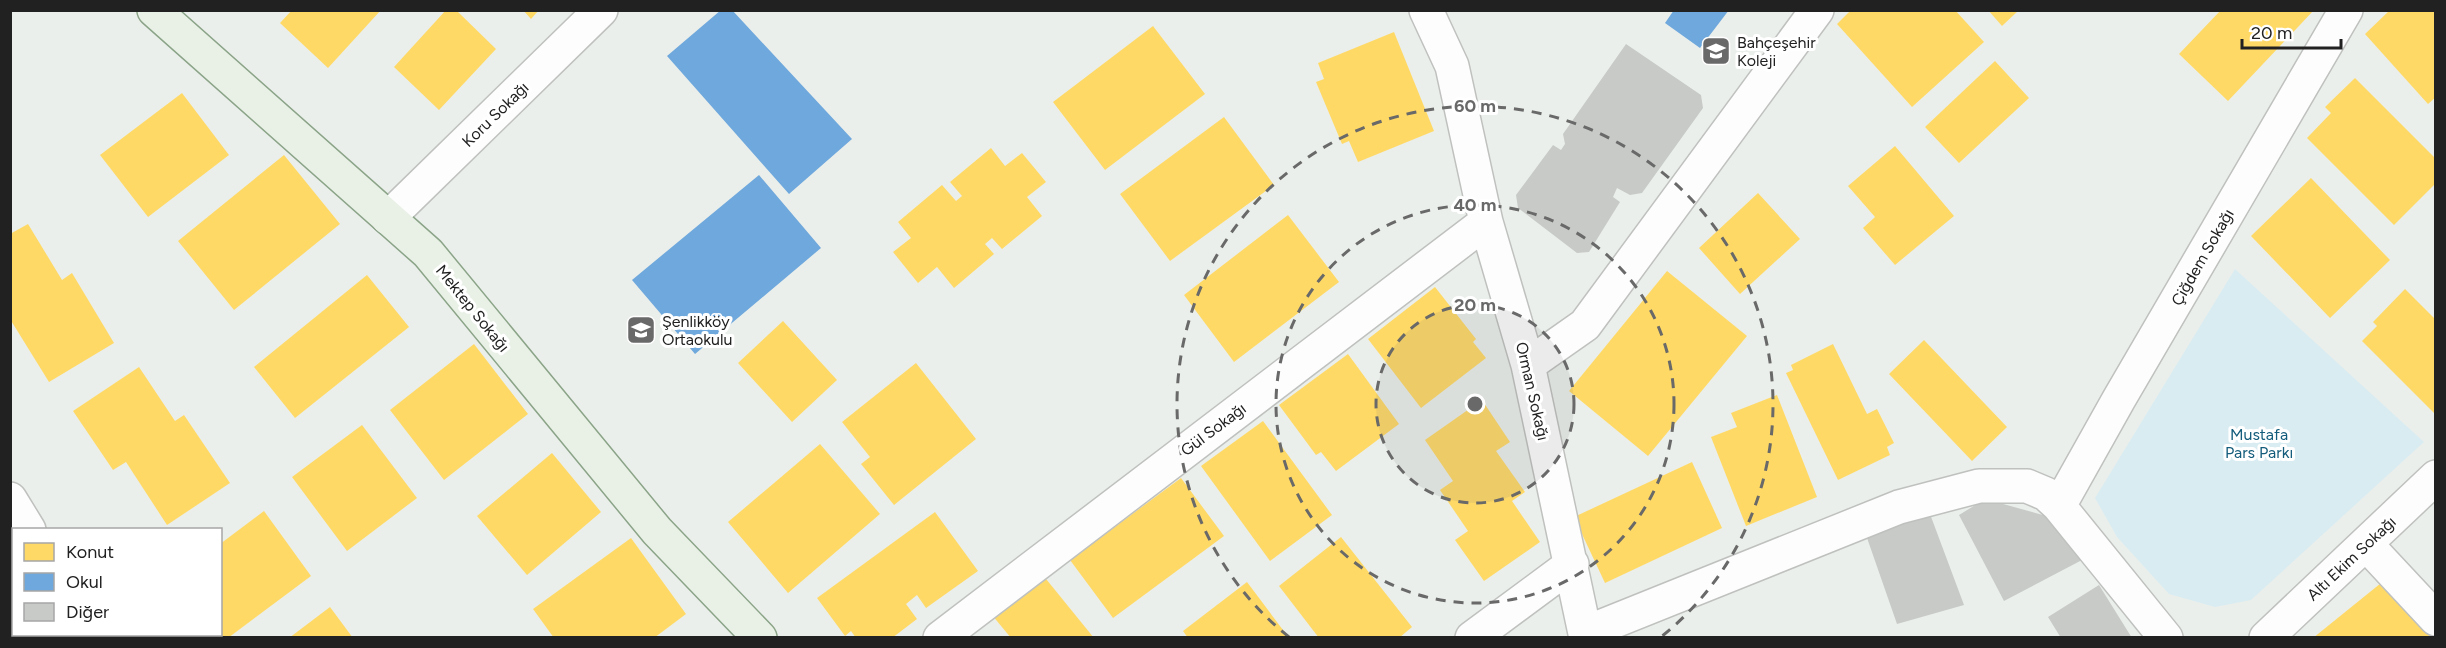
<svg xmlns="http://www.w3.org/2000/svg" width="2446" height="648" font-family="Figtree,sans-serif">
  <rect width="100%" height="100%" fill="#ebefeb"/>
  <path fill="#d9ecf2" d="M2235 269 2424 442 2251 600 2215 607 2169 594 2117 537 2095 498Z"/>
  <path fill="#ffd966" d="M292 10H381L328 68 280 23Z
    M446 10H456L496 49 439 110 394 67Z
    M523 10H539L531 19Z
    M1851 10H1955L1984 42 1912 107 1837 24Z
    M1988 10H2019L2002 26Z
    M2221 10H2314L2228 101 2179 54Z
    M2390 10H2436V97L2428 104 2365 34Z
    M1153 26 1205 94 1105 170 1053 102Z
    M1394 32 1434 131 1358 162 1349 141 1342 144 1316 82 1324 79 1318 63Z
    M1995 61 2029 98 1959 163 1925 127Z
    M2355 78 2436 159V183L2394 225 2307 138 2331 113 2325 107Z
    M182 93 229 155 148 217 100 155Z
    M1224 117 1274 185 1170 261 1120 194Z
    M1895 146 1954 216 1895 265 1863 228 1875 217 1848 186Z
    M991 148 1005 166 1022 153 1046 182 1027 197 1042 216 1002 249 992 238 985 244 994 254 954 288 937 267 918 283 893 252 911 238 898 222 942 185 956 201 962 196 950 182Z
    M284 155 340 224 234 310 178 241Z
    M2311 178 2390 260 2330 318 2251 236Z
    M1758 193 1800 239 1740 294 1699 248Z
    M1288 215 1339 282 1234 362 1184 295Z
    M28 224 62 280 72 273 114 343 49 382 10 319V234Z
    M1667 271 1747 336 1648 456 1569 391Z
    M367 275 409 327 295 418 254 367Z
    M1435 287 1476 339 1473 342 1486 358 1421 408 1368 339Z
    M2405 289 2436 320V415L2362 341 2377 326 2373 322Z
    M783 321 837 380 792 422 738 363Z
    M1924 340 2007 427 1972 461 1889 374Z
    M474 344 528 414 444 480 390 410Z
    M1833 344 1867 414 1877 409 1894 443 1887 447 1890 455 1838 480 1786 373 1793 370 1791 365Z
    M1348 354 1399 424 1336 471 1321 452 1316 455 1279 405Z
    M916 363 976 439 894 505 861 464 870 457 842 422Z
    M139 367 175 421 184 415 230 483 167 525 126 462 113 470 73 411Z
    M1777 395 1817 497 1746 526 1711 437 1737 427 1731 413Z
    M1482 400 1510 442 1496 451 1525 492 1512 501 1540 542 1484 581 1455 540 1468 531 1440 490 1453 481 1425 440Z
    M1263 421 1332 515 1270 561 1201 466Z
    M362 425 417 498 347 551 292 477Z
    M820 444 880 514 788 593 728 522Z
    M552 453 601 512 527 575 477 516Z
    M1692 462 1722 528 1605 583 1574 517Z
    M1181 478 1224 536 1113 618 1070 560Z
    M264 511 311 576 228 638H209L207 634H220V544Z
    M935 512 978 571 926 608 917 595 906 604 917 619 892 638H856L851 631 845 636 817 598Z
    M1341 537 1412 627 1399 638H1319L1279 586Z
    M631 538 686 614 654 638H554L533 609Z
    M1042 574 1094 638H1011L992 615Z
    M2386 579 2432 638H2313Z
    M1247 582 1289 638H1188L1183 631Z
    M330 607 353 638H289Z"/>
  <path fill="#6fa8dc" d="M721 10H732L852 139 789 194 667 56Z
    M1674 10H1729L1700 48 1665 23Z
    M759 175 821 248 695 354 632 280Z"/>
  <path fill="#c7cac6" d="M1626 44 1701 95 1703 108 1642 193 1630 195 1617 188 1613 197 1620 202 1589 252 1577 253 1518 208 1516 195 1553 145 1561 150 1565 144 1563 134Z
    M1982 501 1996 502 2050 517 2082 560 2004 601 1959 515Z
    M1930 514 1964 605 1897 624 1866 535Z
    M10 546 14 550V634H18L15 638H10Z
    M2099 585 2132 638H2061L2048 617Z"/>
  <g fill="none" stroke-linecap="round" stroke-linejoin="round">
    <g stroke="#bfc1bf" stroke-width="36">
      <path id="minor" d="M1426 10 1452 66 1486 222 1528 365 1586 638
        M388 218 601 10
        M1528 365 1585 325 1817 10
        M10 499 29 530
        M2059 506 2119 399 2346 10
        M2366 544 2436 619
        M1585 633 1899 507 1979 486H2027L2046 494 2059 506 2166 638
        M96 634 98 638
        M940 638 1486 222
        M1472 638 1572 564
        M2266 638 2436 477"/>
    </g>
    <g stroke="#8ba488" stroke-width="36">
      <path id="major" d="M154 10 428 253 657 531 760 638"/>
    </g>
    <use href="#minor" stroke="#fcfdfc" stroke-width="33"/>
    <use href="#major" stroke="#e9f1e7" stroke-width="33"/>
  </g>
  <circle cx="1475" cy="404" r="99" fill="#686968" fill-opacity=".12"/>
  <g fill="none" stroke="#686968" stroke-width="3" stroke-dasharray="10 8">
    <circle cx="1475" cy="404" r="99"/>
    <circle cx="1475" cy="404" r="199"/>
    <path d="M1289 637A298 298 0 1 1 1661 637"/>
  </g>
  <defs>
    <g id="school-square" transform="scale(1.5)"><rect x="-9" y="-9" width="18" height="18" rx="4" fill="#686968" stroke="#fff"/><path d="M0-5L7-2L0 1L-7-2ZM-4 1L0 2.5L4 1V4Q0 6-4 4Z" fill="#fff"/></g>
  </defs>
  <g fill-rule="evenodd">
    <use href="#school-square" x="1716" y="51"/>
    <use href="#school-square" x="641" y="330"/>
  </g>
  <g text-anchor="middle" stroke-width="6" stroke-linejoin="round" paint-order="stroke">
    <g font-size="16" fill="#212121" stroke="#fff" text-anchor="start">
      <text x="1737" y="48">Bahçeşehir<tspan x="1737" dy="18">Koleji</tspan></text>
      <text x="662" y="327">Şenlikköy<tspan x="662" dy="18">Ortaokulu</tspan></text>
    </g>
    <g font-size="16" fill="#212121" stroke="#fff">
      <text transform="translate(495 114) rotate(-44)" y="6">Koru Sokağı</text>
      <text transform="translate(2202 257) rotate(-60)" y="6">Çiğdem Sokağı</text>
      <text transform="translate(473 308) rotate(51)" y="6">Mektep Sokağı</text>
      <text transform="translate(1533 391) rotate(77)" y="6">Orman Sokağı</text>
      <text transform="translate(1213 429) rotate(-37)" y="6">Gül Sokağı</text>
      <text transform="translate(2351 558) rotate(-43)" y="6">Altı Ekim Sokağı</text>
    </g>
    <g font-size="16" fill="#135c7b" stroke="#fff">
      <text x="2259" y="440">Mustafa<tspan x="2259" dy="18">Pars Parkı</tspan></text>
    </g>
  </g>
  <circle cx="1475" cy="404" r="9" fill="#686968" stroke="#fff" stroke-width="3"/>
  <g font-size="18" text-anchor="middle" font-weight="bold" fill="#686968" stroke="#fff" stroke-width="6" stroke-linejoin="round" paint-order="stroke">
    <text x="1475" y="112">60 m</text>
    <text x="1475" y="211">40 m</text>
    <text x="1475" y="311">20 m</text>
  </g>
  <rect width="2446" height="648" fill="none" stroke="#212121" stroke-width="24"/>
  <rect x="12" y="528" width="210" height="108" fill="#ffffff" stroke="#a6a6a6" stroke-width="1.5"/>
  <rect x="24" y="543" width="30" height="18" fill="#ffd966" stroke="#a6a6a6" stroke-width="1.5"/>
  <text x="66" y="558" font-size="18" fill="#212121">Konut</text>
  <rect x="24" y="573" width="30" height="18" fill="#6fa8dc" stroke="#a6a6a6" stroke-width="1.5"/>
  <text x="66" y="588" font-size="18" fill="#212121">Okul</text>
  <rect x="24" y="603" width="30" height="18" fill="#c7cac6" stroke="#a6a6a6" stroke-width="1.5"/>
  <text x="66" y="618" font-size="18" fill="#212121">Diğer</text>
  <path d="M2242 39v9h99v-9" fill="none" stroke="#212121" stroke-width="3"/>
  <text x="2251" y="39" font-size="18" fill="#212121" stroke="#ffffff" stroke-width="4.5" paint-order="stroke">20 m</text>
</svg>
